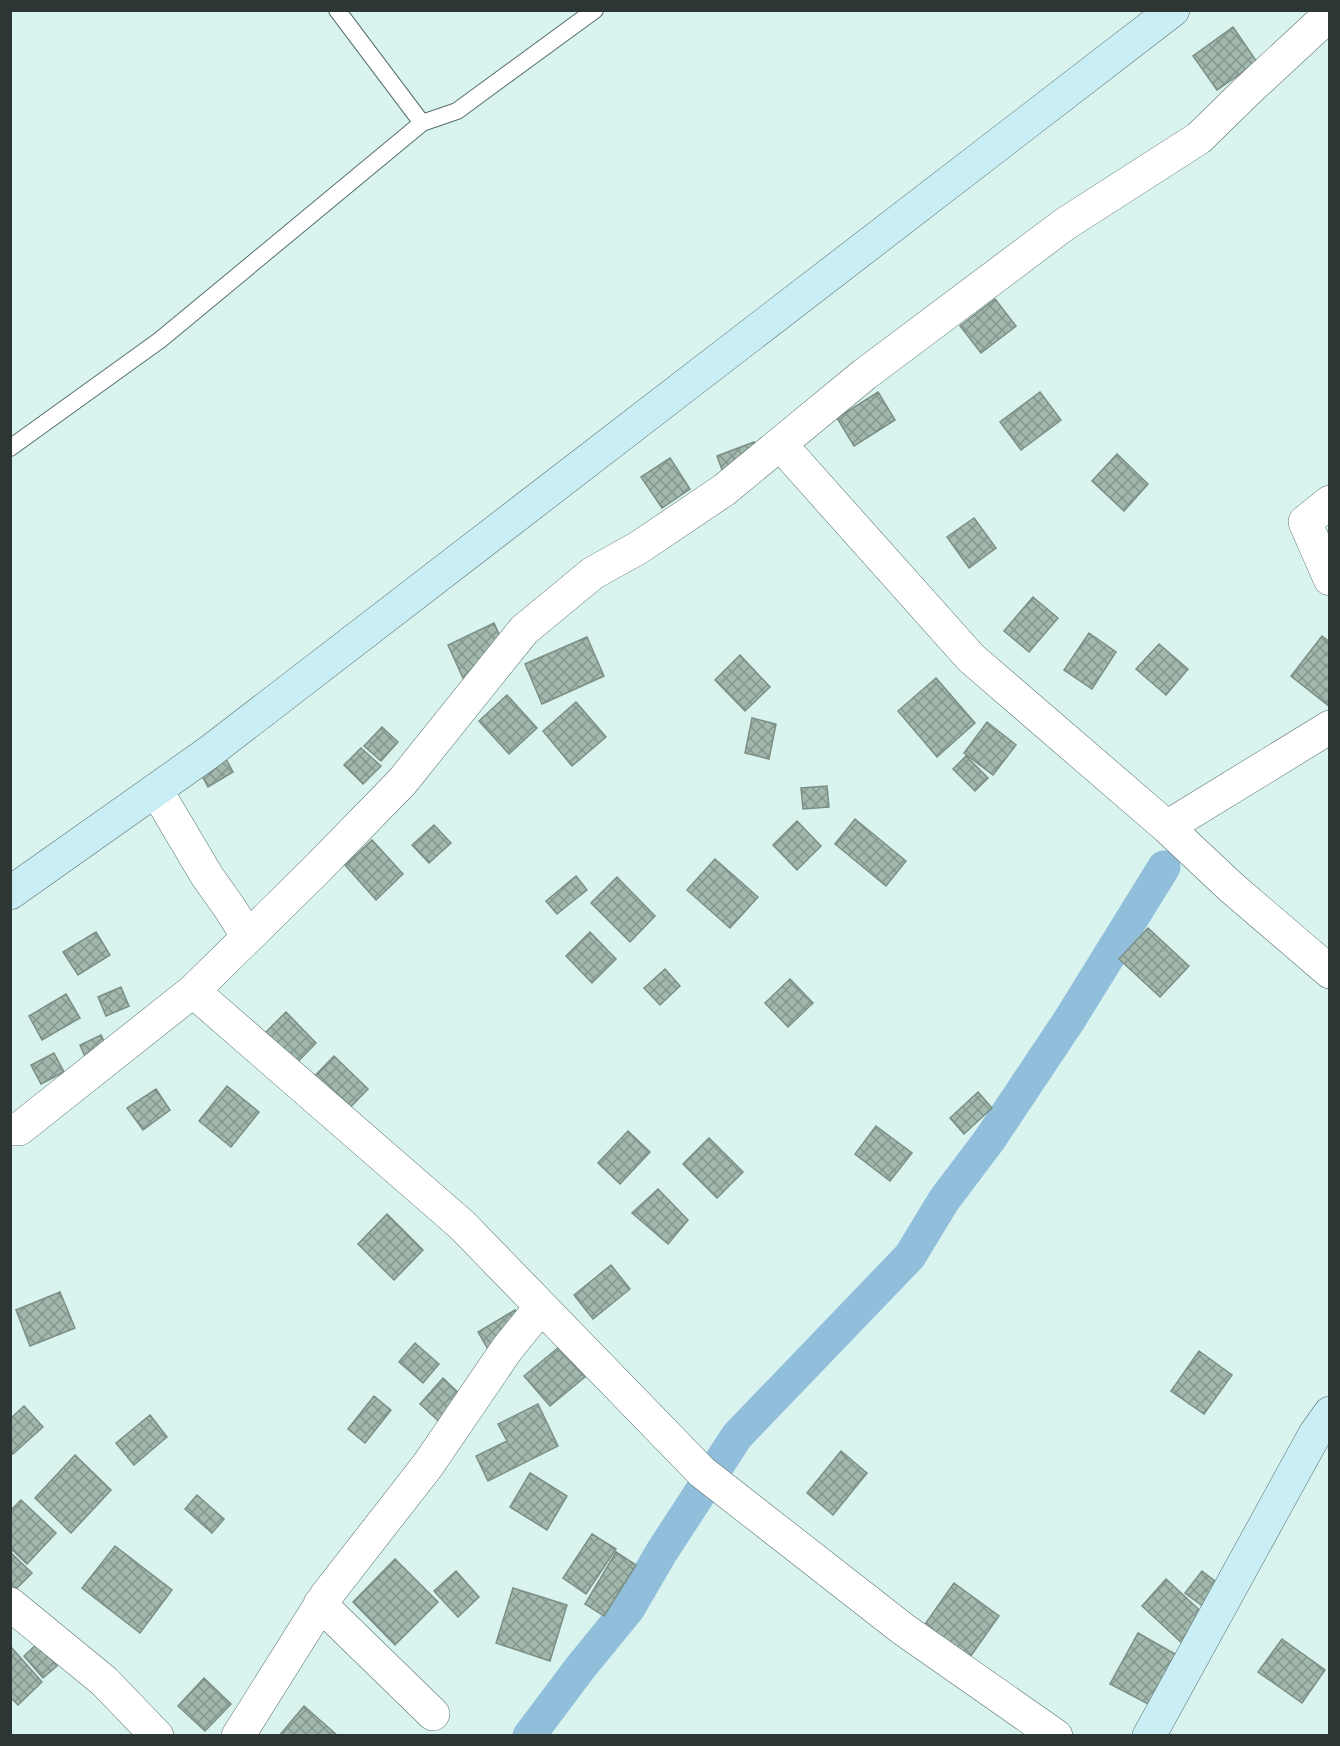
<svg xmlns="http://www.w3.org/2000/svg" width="1340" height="1746" font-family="Lora,serif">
  <defs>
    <pattern id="building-cross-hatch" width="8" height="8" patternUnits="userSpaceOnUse" patternTransform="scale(1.5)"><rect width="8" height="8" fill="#a3b8ad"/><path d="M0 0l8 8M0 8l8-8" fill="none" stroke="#85968e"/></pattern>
  </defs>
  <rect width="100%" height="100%" fill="#d9f3ef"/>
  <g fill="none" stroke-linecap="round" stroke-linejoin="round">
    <path stroke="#90bedb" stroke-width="33" d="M529 1736 580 1668 629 1608 661 1553 737 1436 910 1256 944 1200 990 1139 1070 1019 1164 867"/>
  </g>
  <path fill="url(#building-cross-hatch)" stroke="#7b8f85" stroke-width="1.5" d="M1233 27 1257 62 1217 90 1193 56Z
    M995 299 1016 326 981 353 960 326Z
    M878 392 895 420 854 446 837 418Z
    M1040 392 1061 420 1021 450 1000 422Z
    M754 442 762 464 725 478 717 456Z
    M1117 454 1148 484 1124 511 1092 481Z
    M670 458 690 489 662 508 641 477Z
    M974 518 996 548 969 568 947 537Z
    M1033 597 1058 618 1029 652 1004 631Z
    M494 623 509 656 463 678 448 645Z
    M1089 633 1116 652 1092 689 1064 670Z
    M1322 636 1330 642V707L1291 676Z
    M587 637 604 676 542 704 525 664Z
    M1159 644 1188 669 1166 695 1136 669Z
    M740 655 770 687 745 711 715 680Z
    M936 678 975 723 937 757 898 711Z
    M507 695 537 728 509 754 479 721Z
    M576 702 606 737 572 766 543 731Z
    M752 718 776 724 769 759 745 753Z
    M987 722 1016 745 993 775 964 753Z
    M382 727 398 742 381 761 364 746Z
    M361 748 381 766 363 784 344 765Z
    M966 756 988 778 975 791 953 769Z
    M226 759 233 772 208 787 201 774Z
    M827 786 829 807 803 809 801 788Z
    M855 819 906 861 886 886 835 844Z
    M797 821 821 846 797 870 773 845Z
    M434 825 451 843 429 863 412 845Z
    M372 840 403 874 376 900 345 865Z
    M715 859 758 897 730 928 687 890Z
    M576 876 587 890 557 914 546 901Z
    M617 877 655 916 630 942 591 903Z
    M1148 928 1189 966 1160 997 1119 959Z
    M96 932 110 955 78 975 63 952Z
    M590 932 616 959 592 983 566 956Z
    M665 969 680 986 660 1005 644 988Z
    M790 979 813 1003 788 1027 765 1003Z
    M121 987 129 1006 106 1016 98 997Z
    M66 994 80 1018 42 1040 29 1016Z
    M286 1012 316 1043 286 1074 255 1043Z
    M101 1035 112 1058 90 1068 80 1045Z
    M54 1053 64 1072 41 1084 31 1065Z
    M334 1056 368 1089 336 1122 302 1089Z
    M227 1086 259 1112 231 1147 199 1121Z
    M156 1089 170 1110 143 1130 127 1108Z
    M978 1092 992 1108 964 1134 950 1118Z
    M876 1126 912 1153 890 1181 855 1154Z
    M628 1131 650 1152 620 1184 598 1163Z
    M709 1138 743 1172 717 1198 683 1164Z
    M658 1189 688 1220 668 1244 632 1213Z
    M387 1214 423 1250 394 1280 358 1244Z
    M611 1265 630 1289 593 1319 574 1295Z
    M60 1292 75 1328 30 1346 16 1310Z
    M515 1310 529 1334 492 1356 478 1332Z
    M415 1343 439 1364 423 1383 399 1362Z
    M559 1347 585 1377 550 1406 524 1376Z
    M1199 1351 1232 1375 1204 1414 1171 1391Z
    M443 1378 468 1402 445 1427 420 1404Z
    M374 1396 391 1410 365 1443 348 1429Z
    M538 1404 558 1446 488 1481 476 1456 507 1441 498 1424Z
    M24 1406 43 1427 13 1454 10 1451V1419Z
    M150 1415 167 1437 134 1465 116 1443Z
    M841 1451 867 1473 833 1515 807 1493Z
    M75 1455 111 1490 71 1533 35 1498Z
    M530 1473 567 1496 547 1530 510 1507Z
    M197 1495 224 1519 212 1533 185 1509Z
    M21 1500 56 1533 27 1564 10 1548V1511Z
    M592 1534 616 1549 586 1594 563 1578Z
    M115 1546 172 1590 140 1633 82 1588Z
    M10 1552 32 1573 10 1595Z
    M616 1552 636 1565 604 1616 585 1604Z
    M395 1559 438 1602 395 1645 353 1602Z
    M456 1571 479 1597 458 1617 434 1591Z
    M1202 1571 1224 1588 1208 1610 1185 1593Z
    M1166 1579 1208 1618 1184 1645 1142 1606Z
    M954 1583 999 1616 968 1660 923 1627Z
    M513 1588 567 1605 550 1661 496 1643Z
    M1138 1633 1177 1655 1150 1705 1110 1684Z
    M1282 1639 1325 1670 1302 1703 1258 1672Z
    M38 1643 57 1666 43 1678 24 1656Z
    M11 1647 42 1682 18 1705 10 1697Z
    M204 1678 231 1704 205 1731 178 1706Z
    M304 1706 337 1735V1736H279Z"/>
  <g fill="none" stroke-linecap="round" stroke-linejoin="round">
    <g stroke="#576f6c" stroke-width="18">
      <path id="service" d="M337 10 422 123
        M10 448 160 340 422 123 457 111 595 10"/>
    </g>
    <g stroke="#576f6c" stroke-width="34">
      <path id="minor" d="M780 444 971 658 1167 827 1232 888 1330 972
        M1330 502 1305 522 1330 579
        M156 790 207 876 229 907 248 937
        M1167 827 1330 727
        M193 991 462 1225 702 1472 903 1629 1056 1736
        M10 1129H19L193 991 316 870 402 782 524 630 593 573 638 548 724 490 865 374 1065 224 1199 138 1246 92 1330 14
        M10 1604 104 1681 157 1736
        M320 1604 433 1714
        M238 1736 326 1596 428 1465 507 1349 541 1307"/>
    </g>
    <g stroke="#576f6c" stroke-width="34">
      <path id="secondary" d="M10 893 208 753 1173 10
        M1149 1736 1315 1434 1330 1413"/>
    </g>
    <use href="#service" stroke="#fff" stroke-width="16"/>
    <use href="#minor" stroke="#fff" stroke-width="33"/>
    <use href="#secondary" stroke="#caeef5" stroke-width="33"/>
  </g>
  <rect width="1340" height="1746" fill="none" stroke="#2c3735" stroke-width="24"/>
</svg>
